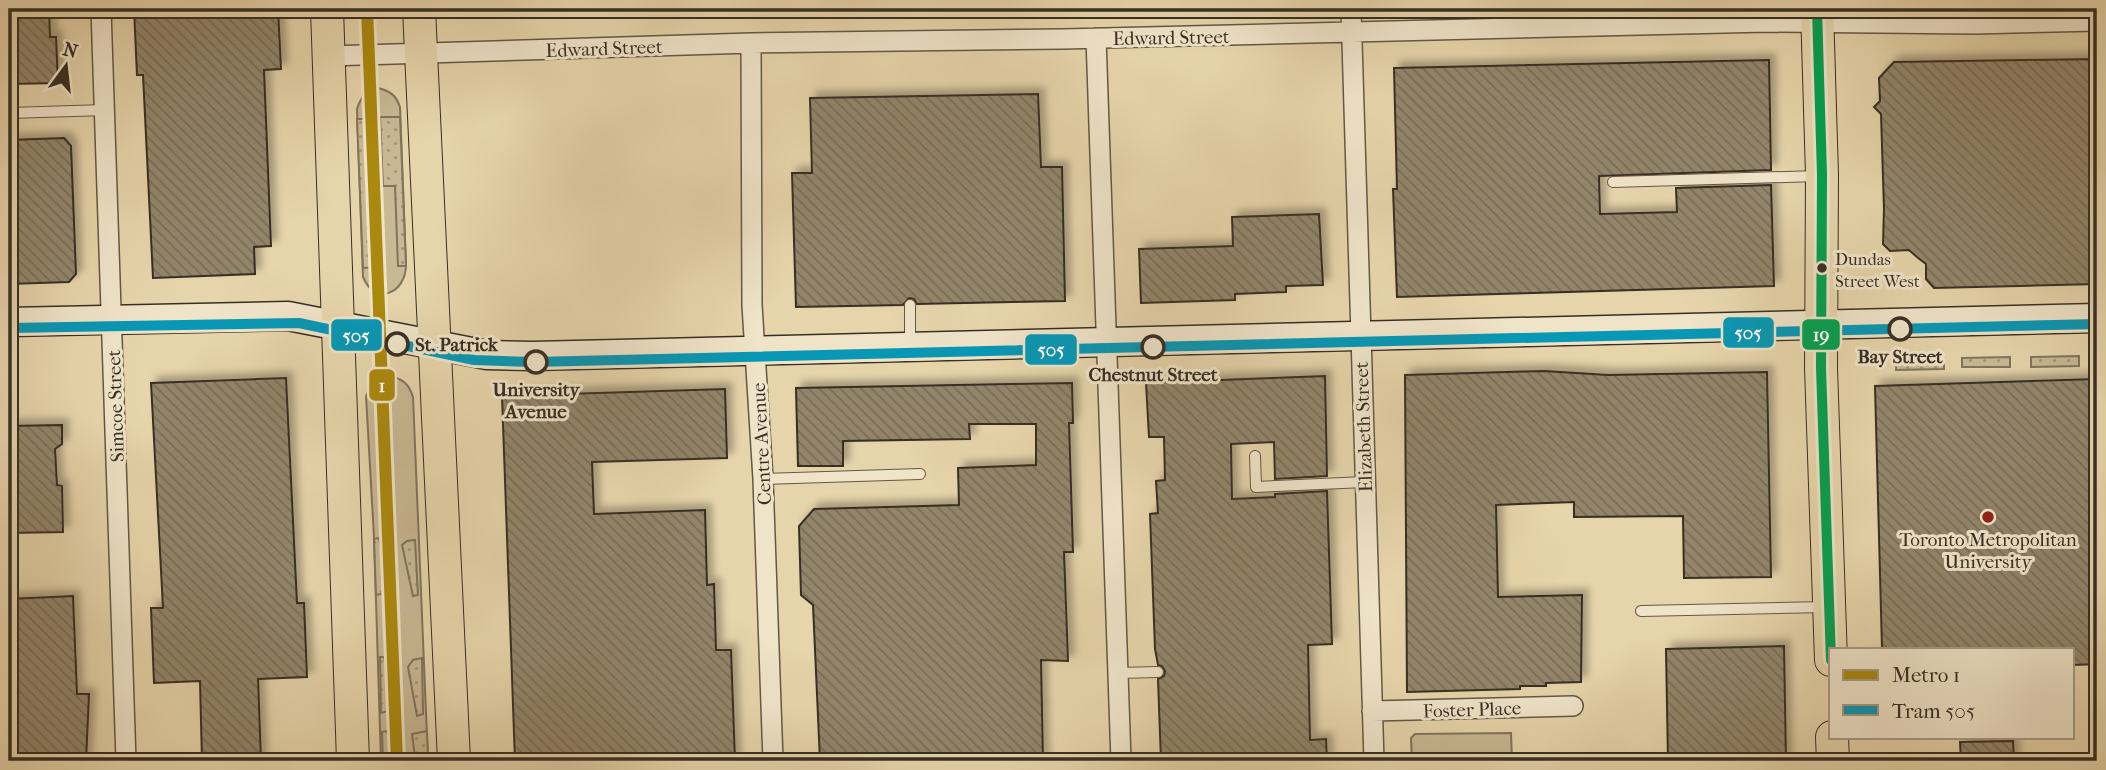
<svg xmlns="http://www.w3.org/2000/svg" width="2106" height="770" font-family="'IM FELL French Canon',serif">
  <defs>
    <pattern id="garden-dots" width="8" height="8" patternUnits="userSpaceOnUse" patternTransform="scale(1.75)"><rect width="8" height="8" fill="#c8b893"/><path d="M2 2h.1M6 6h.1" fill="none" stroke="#a39678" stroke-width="1.8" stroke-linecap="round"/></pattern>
    <pattern id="building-back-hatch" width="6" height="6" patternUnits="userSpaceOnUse" patternTransform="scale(1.75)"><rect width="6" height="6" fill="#92856a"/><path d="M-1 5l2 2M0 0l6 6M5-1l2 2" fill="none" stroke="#786d57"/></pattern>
    <filter id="shadow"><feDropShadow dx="6" dy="-6" stdDeviation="3.5" flood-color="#0004"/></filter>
  </defs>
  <rect width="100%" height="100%" fill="#e6d4aa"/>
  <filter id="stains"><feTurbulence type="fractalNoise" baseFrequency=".00286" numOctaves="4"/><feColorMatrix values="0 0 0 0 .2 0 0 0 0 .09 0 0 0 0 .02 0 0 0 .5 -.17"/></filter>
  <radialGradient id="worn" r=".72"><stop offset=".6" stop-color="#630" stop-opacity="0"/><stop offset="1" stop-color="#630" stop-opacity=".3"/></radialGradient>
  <path fill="#c8b893" stroke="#80745c" stroke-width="2" d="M378 88C390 91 396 95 400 107L406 266C405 294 375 306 363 277L357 109C361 96 366 92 378 88Z
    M390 376C403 379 409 384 413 397L428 761H381L374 537 366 396C371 383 376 379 390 376Z
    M1511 733 1512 761H1412L1411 738 1415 734Z"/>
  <path fill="url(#garden-dots)" stroke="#80745c" stroke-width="2" d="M380 117H400L406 266H398L395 186H383Z
    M357 119H364L367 198 378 199 381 267 363 268Z
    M2079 356V366L2031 367V357Z
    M2010 357V367H1962V358Z
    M1896 360H1944V369L1896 370Z
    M379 538 389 587 385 593 376 595 374 539Z
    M415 540 418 595 413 596 402 545 407 541Z
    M380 657H384L395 705 392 710 381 713Z
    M422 658 423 714 417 716 408 667 413 660Z
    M387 731 394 761H383L382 732Z
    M427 731 428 761H418V757H415L412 734Z"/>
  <path fill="url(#building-back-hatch)" stroke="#372f24" stroke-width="2" filter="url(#shadow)" d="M9 9H49L50 37H56L58 83 9 84Z
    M134 9H278L281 69 264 70 271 246 254 247 255 274 153 278 143 75H137Z
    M2097 59V284L1934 288 1926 279V264L1918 258 1909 250 1890 251 1883 244 1884 209 1881 114 1874 107 1880 101 1879 78 1894 62Z
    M1769 60 1771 170 1599 176 1600 214 1677 212 1676 188 1771 185 1774 286 1397 297 1393 189H1397L1394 68Z
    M1038 94 1041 167H1062L1065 301 917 304 914 299 909 298 903 305 796 307 792 173H812L810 98Z
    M64 138 71 146 76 274 69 282 9 284V140Z
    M1319 214 1323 285 1286 286V292L1235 294V300L1141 303 1139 249 1233 246 1232 217Z
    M1544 371 1608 375 1767 372 1771 577 1684 578 1683 516 1574 517V502L1496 505 1498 597 1582 595 1581 682 1546 683V686H1520V689L1407 692 1405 375Z
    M1325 376 1327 476 1275 479 1274 442 1231 444 1232 499 1275 497V494L1327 491 1332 644 1308 645 1310 740 1326 739 1327 761H1161L1158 679 1164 676 1165 671 1162 666 1158 665 1155 649 1150 514 1158 513 1156 481 1165 480 1164 437H1149L1146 383Z
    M286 378 297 603H304L307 677 258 679 261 761H202L200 681 154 683 151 608H163L151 383Z
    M2097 379V664L2073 665V649H1882L1875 386Z
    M1072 383 1073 423H1069L1073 552H1064L1068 661 1041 660 1043 761H820L813 605 801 595 799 526 814 509 959 505 958 468 1036 465V424H969L970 439 843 441V466H798L796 388Z
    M725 389 727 458 592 462 594 514 705 510 707 585 714 584 716 650H731L735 761H515L502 396Z
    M62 425V444L55 449 57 485 62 486 63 532 9 533V426Z
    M73 596 77 694H89L86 761H9V599Z
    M1784 646 1786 761H1668L1666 649Z
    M2013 741 2014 761H1961L1960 742Z"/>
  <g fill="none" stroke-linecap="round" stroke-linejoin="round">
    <g stroke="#635846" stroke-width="12">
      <path id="service" d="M1578 9V27
        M9 113 105 110
        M1613 182 1818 176
        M910 305V343
        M1255 456 1256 487 1365 482
        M763 479 920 474
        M1641 611 1826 607
        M1118 673 1158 672"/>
    </g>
    <g stroke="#635846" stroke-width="22">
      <path id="minor" d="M101 9 126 761
        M1351 9 1374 761
        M1096 38 1121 761
        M751 43 752 305 763 479 773 761
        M328 56 751 43 1063 39 1766 22 1975 24 2097 21
        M1372 711 1573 706"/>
    </g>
    <g stroke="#372f24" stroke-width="31">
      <path id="secondary" d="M9 322 288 316 487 355 533 356 2097 318"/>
    </g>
    <g stroke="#372f24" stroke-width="34">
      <path id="primary" d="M327 9 353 761
        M419 9 454 761
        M1817 9 1822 175 1821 368 1831 660
        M1832 737 1833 761"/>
    </g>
    <use href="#service" stroke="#efe3c8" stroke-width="10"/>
    <use href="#minor" stroke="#efe3c8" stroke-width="19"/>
    <use href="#secondary" stroke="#efe3c8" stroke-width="28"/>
    <use href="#primary" stroke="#e6d4aa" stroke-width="32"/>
    <g stroke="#efe3c8" stroke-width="16">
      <path id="bus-1" d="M1817 9 1822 175 1821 368 1831 660"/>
    </g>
    <use href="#bus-1" stroke="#03a04f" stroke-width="10"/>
    <g stroke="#efe3c8" stroke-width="16">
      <path id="tram-1" d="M9 328 299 323 474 360 533 362 2097 324"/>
    </g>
    <use href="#tram-1" stroke="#0897b4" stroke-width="10"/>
    <g stroke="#efe3c8" stroke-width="18">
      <path id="metro-1" d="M367 9 397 761"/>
    </g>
    <use href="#metro-1" stroke="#ab880e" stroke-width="12"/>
  </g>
  <circle fill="#372f24" stroke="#efe3c8" stroke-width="2.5" cx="1822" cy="268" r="6"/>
  <g fill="#efe3c8" stroke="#372f24" stroke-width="3.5">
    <circle cx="1900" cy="329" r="11"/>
    <circle cx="397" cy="344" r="11"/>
    <circle cx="1153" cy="347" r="11"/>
    <circle cx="536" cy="362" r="11"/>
  </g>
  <circle fill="#8f2418" stroke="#efe3c8" stroke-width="2.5" cx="1988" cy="517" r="7"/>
  <g text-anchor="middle" stroke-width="6" stroke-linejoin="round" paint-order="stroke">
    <g font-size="17" fill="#372f24" stroke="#efe3c8" text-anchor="start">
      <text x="1835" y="265">Dundas<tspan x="1835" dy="22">Street West</tspan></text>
    </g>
    <g font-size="19" fill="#372f24" stroke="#efe3c8">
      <text transform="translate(1171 37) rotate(-1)" y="7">Edward Street</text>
      <text transform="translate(604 48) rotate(-2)" y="7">Edward Street</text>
      <text transform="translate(115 406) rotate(-92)" y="7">Simcoe Street</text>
      <text transform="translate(1363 427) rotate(-92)" y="7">Elizabeth Street</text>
      <text transform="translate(761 444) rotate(-93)" y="7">Centre Avenue</text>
      <text transform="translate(1472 709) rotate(-2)" y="7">Foster Place</text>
    </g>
    <g font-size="19" font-weight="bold" fill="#372f24" stroke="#efe3c8">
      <text x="415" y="351" text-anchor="start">St. Patrick</text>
      <text x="1900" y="363">Bay Street</text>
      <text x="1153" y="381">Chestnut Street</text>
      <text x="536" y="396">University<tspan x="536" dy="22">Avenue</tspan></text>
    </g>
    <g font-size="19" fill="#372f24" stroke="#efe3c8">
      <text x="1988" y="546">Toronto Metropolitan<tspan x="1988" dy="22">University</tspan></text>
    </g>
  </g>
  <g stroke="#efe3c8" stroke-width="2.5">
    <rect x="1722" y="316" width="53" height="33" rx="7" fill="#0897b4"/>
    <rect x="1801" y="318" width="40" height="33" rx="7" fill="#03a04f"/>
    <rect x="330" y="318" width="53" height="34" rx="7" fill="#0897b4"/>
    <rect x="1024" y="333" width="54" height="33" rx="7" fill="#0897b4"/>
    <rect x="368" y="368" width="28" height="34" rx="7" fill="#ab880e"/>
  </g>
  <g font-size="19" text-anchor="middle" font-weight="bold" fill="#fff">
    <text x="1748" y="339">505</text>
    <text x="1821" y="341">19</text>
    <text x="356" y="342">505</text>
    <text x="1051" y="356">505</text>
    <text x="382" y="392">1</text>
  </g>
  <rect width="2106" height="770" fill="none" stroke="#e6d4aa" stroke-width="35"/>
  <rect x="10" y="10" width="2085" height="749" fill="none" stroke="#372f24" stroke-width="3.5"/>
  <rect x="18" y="18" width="2071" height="735" fill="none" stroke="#372f24" stroke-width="2"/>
  <rect x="1829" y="648" width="245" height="91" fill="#efe3c8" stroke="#a59b86" stroke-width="2"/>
  <rect x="1843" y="670" width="35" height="10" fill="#ab880e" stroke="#a59b86" stroke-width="2"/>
  <text x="1892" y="682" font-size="21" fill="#372f24">Metro 1</text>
  <rect x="1843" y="705" width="35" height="10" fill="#0897b4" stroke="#a59b86" stroke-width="2"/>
  <text x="1892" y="718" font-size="21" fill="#372f24">Tram 505</text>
  <g transform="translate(66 66) rotate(15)" stroke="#efe3c8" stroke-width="5" paint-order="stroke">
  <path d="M0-5L12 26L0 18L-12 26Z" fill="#372f24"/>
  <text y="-10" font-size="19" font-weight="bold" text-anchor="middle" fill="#372f24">N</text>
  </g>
  <rect width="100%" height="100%" filter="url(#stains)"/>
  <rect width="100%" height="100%" fill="url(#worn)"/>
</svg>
